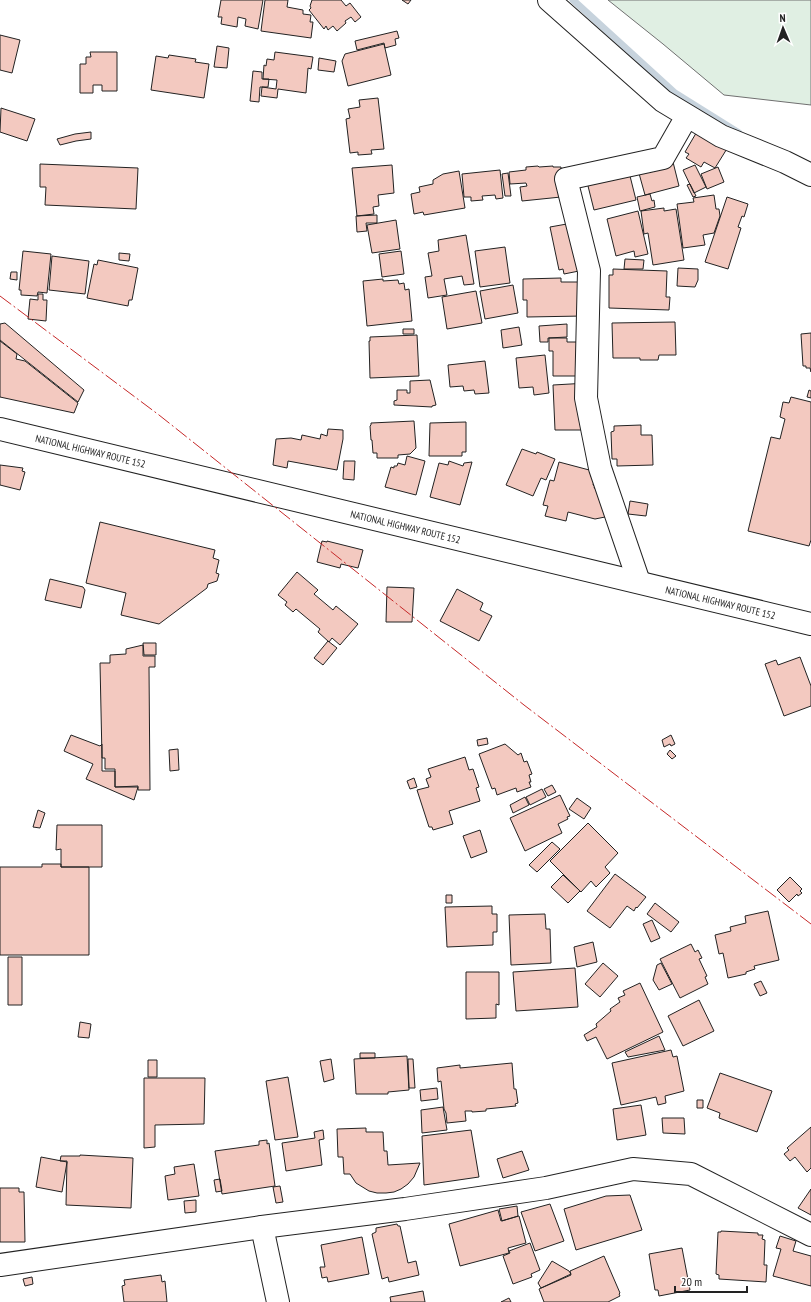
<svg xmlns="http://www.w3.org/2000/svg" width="811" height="1302" font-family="'PT Sans Narrow',sans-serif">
  <rect width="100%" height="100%" fill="#fff"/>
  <path fill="#e0efe3" stroke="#6f6f6f" d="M608 0H811V105L724 95 663 44Z"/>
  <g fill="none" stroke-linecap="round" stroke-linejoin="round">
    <path stroke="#c7d3dd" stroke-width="7" d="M573 0 675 93 739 133"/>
  </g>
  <path fill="#f3c9c0" stroke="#222" d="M221 0H263L258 29 245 26 246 19 238 17 237 27 221 24 222 17H218Z
    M265 0H288L287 7 303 10V14L311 15 310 22H313L311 38 261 31Z
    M312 0H341L346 6 350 3 361 17 355 22 351 17 345 21 346 23 337 31 333 26 328 30 326 26 324 29 309 10 311 8 310 6Z
    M402 0H411L408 4Z
    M397 31 399 38 395 39 396 45 385 48 384 43 357 50 355 41Z
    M0 35 20 40 12 73 0 70Z
    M384 44 391 75 348 86 342 61 345 54Z
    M217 46 229 48 227 68 214 67Z
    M90 52H117V91H102V85H93V93H80V64H86V57H91Z
    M275 52 313 57 311 69 308 68 306 93 278 89 277 98 261 96 262 87 276 89 277 80 263 79 264 65 266 66 267 59 274 60Z
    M169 55 196 59 195 62 209 64 204 98 151 90 156 56 168 58Z
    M319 58 336 61 334 72 318 70Z
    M253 71 262 72V79H269L268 87H260L259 102 250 101Z
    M378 98 384 149 371 150 372 154 358 155V152L350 153 346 119 350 118 348 109 360 107 359 100Z
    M1 108 35 119 27 141 0 132Z
    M702 123 733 139 715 168 704 162 701 167 686 158 689 154 685 152Z
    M91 132V139L76 141 60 145 57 139 75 134Z
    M671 154 679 186 645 195 635 159Z
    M40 164 138 168 136 209 45 205 46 187H40Z
    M392 165 394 193 378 195 379 206 373 207 374 214 357 216 352 168Z
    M695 165 706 187 694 193 683 170Z
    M538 166 539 167 553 166V167H561L562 185 561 197 522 201 520 187 527 186 526 183 510 184 509 172 526 170V167Z
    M718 167 724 182 707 189 701 174Z
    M628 168 636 200 594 210 586 178Z
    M500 170 503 198 496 199 495 195 482 196 483 200 471 201V197H464L462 174Z
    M459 171 465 208 424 215 423 212 414 214 411 194 420 192 419 187 433 184V180L443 174Z
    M508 173 511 196H505L502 174Z
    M690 184 696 196 693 197 687 185Z
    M650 194 652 201 654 200 655 207 640 211 637 197Z
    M714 195 716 209H719L720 216 714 233 703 235 705 245 683 248 677 204 694 202 693 198Z
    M727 197 748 204 744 217 742 216 738 227 741 228 728 269 705 262Z
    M664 208V211L676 209 684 260 653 265 648 233 644 234 641 211Z
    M638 211 648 254 635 257 634 251 616 256 607 219Z
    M377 215V223H366L367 231 357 232 356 216Z
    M396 220 400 249 372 253 367 225Z
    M578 222 584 270 564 274 563 269 559 270 550 227Z
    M466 235 474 284 464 285 462 276 444 279 447 295 428 298 425 277 432 276 428 253 439 251 438 240Z
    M505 247 510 283 480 287 475 251Z
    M23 251 51 254 47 293 38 292 37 296 21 295V290H19Z
    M401 251 404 274 382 277 379 254Z
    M119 253 130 254 129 261 119 260Z
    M52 256 89 261 85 294 49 290Z
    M625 259 644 260 643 269H624Z
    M98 260 138 268 132 300H129L128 306 87 298 94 264 97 265Z
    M678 268 698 269V280L695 287 677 286Z
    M613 269 667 271 666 297H670L669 310 609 308V275H613Z
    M11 272H17V280L10 279Z
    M561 278V282H583V316L527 317V300H523V279Z
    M383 279V281L398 280 399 284 404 283 405 290 409 289 412 321 367 326 363 281Z
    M513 285 518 313 485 319 480 291Z
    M476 291 482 323 447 329 442 297Z
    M38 294H43V300H47L46 321 28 319 30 299 38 300Z
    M675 322 676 355H659L658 360H640V358H613L612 323Z
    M5 323 84 390 78 402 0 340V324Z
    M567 324V337L548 338V342H540L539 326Z
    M519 327 522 345 503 348 501 330Z
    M403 329H414V334H403Z
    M811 333V372L810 368H806V366H803L801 334Z
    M417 335 419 376 370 378 369 341H370V337Z
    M549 338H567V342H587L588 376H553V351H549Z
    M0 341 17 354 16 359 25 361 78 403 74 413 0 397Z
    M545 355 549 393 534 395 533 387 519 388 516 358Z
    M485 361 489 393 475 394 474 390 464 391 463 386 450 387 448 365Z
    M430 380 436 405 432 406V407L394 405V401L397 400V390H407V393H410V381Z
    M588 383 590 430H555L553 385Z
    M809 390 811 391V398L807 397Z
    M791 397 811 402V540L809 546 748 531 771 437 780 439 785 419 780 417 783 402 789 403Z
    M414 421 416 448 410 454 398 455V458H377V453H373L372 440H371L370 426 371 425V423Z
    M466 422V452H462V456H429L430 423Z
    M641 425V435H652L653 465 617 466V459H612L611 432 614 431V426Z
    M328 429 343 430V439L337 470 288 461 287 468 273 465 276 439 291 438 301 440 302 435 320 439 321 434 327 436Z
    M522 449 536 454 537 452 555 459 546 480 541 478 533 496 506 485Z
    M407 456 425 461 416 495 385 487 391 467 394 468V466H397L398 463 405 465Z
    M344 461H355L354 480 343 479Z
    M449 461 463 466 464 463 472 462 460 505 430 497 439 463 448 465Z
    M559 462 593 471 591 477 595 478 593 485 595 486 594 488 599 489 605 517 595 519 568 512 566 521 545 516 548 506 543 505 550 480 554 481Z
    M0 465 23 468 22 471 25 472 20 490 0 485Z
    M630 501 648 504 646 516 628 514Z
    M100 522 215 550 213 558 219 560 216 573 219 574 217 581 208 584 207 588 159 624 121 615 126 593 86 583Z
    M322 541 327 542V541L363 550 358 568 341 564 340 568 317 562Z
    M297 572 318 590 314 594 333 610 336 606 358 624 340 645 332 638 329 642 318 632 320 629 296 609 293 612 285 605 287 602 278 595Z
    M50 579 83 587 85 590 81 608 45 600Z
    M387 587 414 588 412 622H386Z
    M457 589 483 603 480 610 492 616 479 641 440 621Z
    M328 641 337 648 323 665 314 658Z
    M143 643H156V655H144Z
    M143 645V656H155V667H149L150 790H138V786L115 787V769H105V758H102L100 663H110V655L126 654V649Z
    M800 657 811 686V706L784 716 765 664 776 660 778 665Z
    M71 735 100 746 102 744V771H115V787H138L134 800 86 779 93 764 64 751Z
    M671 735 675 744 671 746 670 744 664 747 662 740Z
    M487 738 488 744 478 746 477 740Z
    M505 744 518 755 521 753 524 762 527 761 532 774 529 775 531 782H529L531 787 517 792 516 788 497 795 495 788 492 789 479 754Z
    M178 749 179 770 170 771 169 750Z
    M670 750 676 756 672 759 667 754Z
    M465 757 469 770 473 769 479 787 476 788 480 801 449 811 453 824 433 830 432 827H429L417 790 429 787 426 779 431 777 428 769Z
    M414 778 417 787 410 789 407 781Z
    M552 785 556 792 548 796 544 789Z
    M542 789 546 797 530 805 526 797Z
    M560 795 570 816 567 817 568 819 558 824 562 833 525 851 510 818Z
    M525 797 529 805 513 813 510 805Z
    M577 798 591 808 584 819 569 809Z
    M38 810 45 813 40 828 33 827Z
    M588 823 618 853 605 867 610 873 596 887 591 881 581 892 550 861Z
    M57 825H102V867H61V849L56 850Z
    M480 830 487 852 471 858 463 836Z
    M552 842 560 849 537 872 529 865Z
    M42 864H61V867H89V955H0V867H42Z
    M615 874 646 897 637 908 636 907 634 911 627 906 610 928 587 911Z
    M563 875 580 891 568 903 551 887Z
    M790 877 802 889 800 891 802 893 798 896 797 894 789 902 777 890Z
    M446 895H452V903H446Z
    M655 903 679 922 671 932 647 914Z
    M492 906V914H497V932H493V945L447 947 445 907Z
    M768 911 779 960 754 966 755 969 746 972V974L728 978 723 953 719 954 715 935 731 931 730 927 746 923 745 916Z
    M545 914 546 929H550L551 963 511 965 509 915Z
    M652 920 660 938 651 942 643 924Z
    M593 942 597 962 577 967 574 947Z
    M691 944 695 952 698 950 702 958 699 959 707 976 705 977 708 984 680 998 660 959Z
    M8 957H22V1005H8Z
    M603 963 618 976 600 997 585 984Z
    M661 963 672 984 659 990 653 980 657 965Z
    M575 968 578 1007 516 1011 513 972Z
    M466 972H499V1005L496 1004V1018L466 1019Z
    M761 981 767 993 760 996 754 984Z
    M640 983 663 1032 607 1059 596 1037 587 1041 584 1035 597 1027 596 1024 611 1011 610 1009 620 1002 618 998 625 995 623 991Z
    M699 1000 714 1031 683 1046 668 1016Z
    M80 1022 91 1024 89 1038 78 1037Z
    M659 1036 665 1050 628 1057 625 1052Z
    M671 1050 673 1057 677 1056 684 1091 665 1096 666 1103 658 1105 656 1097 621 1105 612 1063Z
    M360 1053H375V1058H360Z
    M407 1056 409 1090 388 1092V1094H356L354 1059Z
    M331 1059 334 1079 324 1082 320 1061Z
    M408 1059H413L415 1088H409Z
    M148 1060H157V1077H148Z
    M512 1063 514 1089H516L518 1103 515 1104 516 1106 486 1109V1111L472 1112V1111H465L466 1121 447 1123 446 1113 444 1109 441 1081 438 1082 437 1068 460 1065V1068Z
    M720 1073 772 1091 757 1132 719 1118 720 1113 707 1108Z
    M288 1077 298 1137 275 1140 266 1081Z
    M144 1078H205L204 1124 155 1125V1147L144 1148Z
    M437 1088 438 1099 421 1101 420 1090Z
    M697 1100H703V1108H697Z
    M641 1105 646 1135 617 1140 613 1109Z
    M443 1107 447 1130 422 1133 421 1110Z
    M662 1118H684L685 1134 663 1133Z
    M811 1127V1168L807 1172 795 1157 790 1161 784 1154 789 1150 787 1148Z
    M366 1128V1132H383L384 1151H387L388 1165 420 1163 414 1177 408 1184 401 1189 394 1192 386 1193H377L369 1191 356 1183 350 1174H344L343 1157H338L337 1129Z
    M323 1130 324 1139 319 1140 322 1165 286 1171 282 1143 315 1138 314 1132Z
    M471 1130 479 1177 424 1185 422 1136Z
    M267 1140V1144L269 1143 275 1186 222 1194 215 1151 259 1145V1141Z
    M522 1151 529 1170 503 1178 497 1159Z
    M80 1155 133 1158 131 1208 66 1205 67 1161H60L61 1156H80Z
    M41 1157 67 1162 62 1192 36 1187Z
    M194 1164 199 1196 168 1200 165 1176 175 1174 174 1167Z
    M220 1179 222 1191 216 1192 214 1180Z
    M280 1186 283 1202 276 1203 273 1187Z
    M0 1188H19V1192H24L25 1242H0Z
    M811 1189V1215L798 1208Z
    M630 1195 642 1230 576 1250 564 1209 606 1196Z
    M196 1200V1212L185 1213 184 1201Z
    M550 1204 564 1241 535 1251 521 1212Z
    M517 1206 518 1216 502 1221 499 1209Z
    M498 1210 501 1221 519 1216 526 1243 508 1248 509 1253 460 1266 449 1224Z
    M397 1224 398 1226H400L408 1263 416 1261 419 1275 389 1282 388 1277 382 1279 372 1234 376 1232V1228Z
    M721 1231 758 1233V1235H763L762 1239 765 1240 764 1265H767L766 1282 719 1279V1275L716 1274 718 1232H721Z
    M780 1236 796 1241 793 1251 811 1256V1286L773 1276 781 1249 776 1248Z
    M362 1237 369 1274 328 1282 327 1277 322 1278 320 1267H325L321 1245Z
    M530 1243 540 1270 531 1274 532 1277 513 1284 503 1256 510 1253 509 1251Z
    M682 1248 690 1290 659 1296 658 1290H655L649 1254Z
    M604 1256 620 1293 619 1294 620 1296 608 1302H544L539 1289 571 1275 570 1271Z
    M552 1261 569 1271 571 1274 541 1288 538 1283Z
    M161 1275 162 1282 165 1281 167 1302H124L122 1286 125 1285 124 1280Z
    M32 1277 33 1284 25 1286 23 1279Z
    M423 1291 425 1302H390H391L390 1297Z
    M509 1298 511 1302H501Z"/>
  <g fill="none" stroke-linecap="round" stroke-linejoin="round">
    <g stroke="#222" stroke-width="24">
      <path id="minor" d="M549 0 663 101 721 136 785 162 811 175
        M639 582 600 468 586 398 589 271 566 179 663 158 687 116
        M262 1227 278 1302"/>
    </g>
    <g stroke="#222" stroke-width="24">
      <path id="tertiary" d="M0 1265 262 1227 405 1209 546 1188 633 1169 691 1174 811 1235"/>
    </g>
    <g stroke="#222" stroke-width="24">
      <g id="trunk">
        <path id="s1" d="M0 429 811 624"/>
      </g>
    </g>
    <use href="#minor" stroke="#fff" stroke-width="22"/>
    <use href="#tertiary" stroke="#fff" stroke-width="22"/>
    <use href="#trunk" stroke="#fff" stroke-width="22"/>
    <path stroke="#c62828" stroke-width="1" stroke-dasharray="14 3 2 3" stroke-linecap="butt" d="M0 296 159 415 524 705 811 924"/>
  </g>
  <g text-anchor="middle" stroke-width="3" stroke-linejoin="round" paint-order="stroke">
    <g font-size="10" fill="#222" stroke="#fff">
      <text dy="4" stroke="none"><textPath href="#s1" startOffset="93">NATIONAL HIGHWAY ROUTE 152</textPath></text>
      <text dy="4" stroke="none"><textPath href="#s1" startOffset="417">NATIONAL HIGHWAY ROUTE 152</textPath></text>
      <text dy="4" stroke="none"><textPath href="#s1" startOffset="741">NATIONAL HIGHWAY ROUTE 152</textPath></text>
    </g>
  </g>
  <g transform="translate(783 28) rotate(358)" stroke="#ffffff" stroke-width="3" paint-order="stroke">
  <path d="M0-3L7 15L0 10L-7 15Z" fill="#222222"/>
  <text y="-6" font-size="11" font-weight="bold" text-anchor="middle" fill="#222222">N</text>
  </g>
  <path d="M675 1286v6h72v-6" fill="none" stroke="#222222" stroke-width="2"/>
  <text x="681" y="1286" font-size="12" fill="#222222" stroke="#ffffff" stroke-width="3" paint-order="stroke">20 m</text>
</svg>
